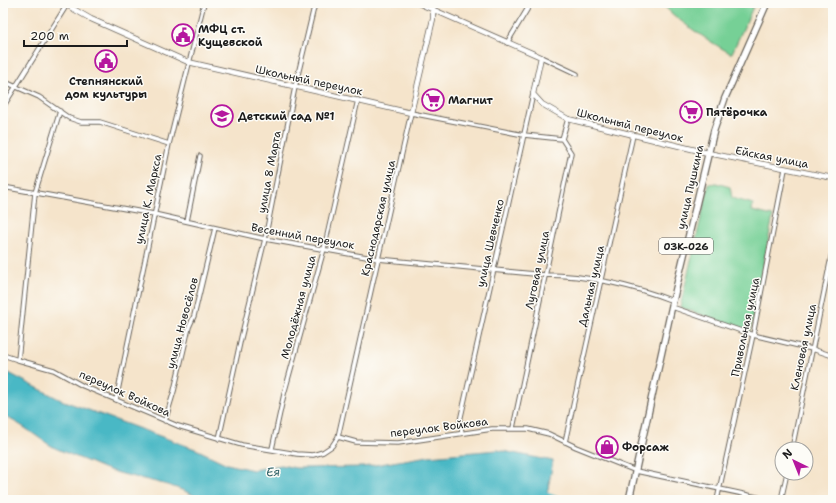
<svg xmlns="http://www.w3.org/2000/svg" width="836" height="503" font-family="'Shantell Sans',sans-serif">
  <rect width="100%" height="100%" fill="#fdfcf7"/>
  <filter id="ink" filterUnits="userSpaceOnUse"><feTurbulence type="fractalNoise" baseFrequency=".025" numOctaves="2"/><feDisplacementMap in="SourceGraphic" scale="8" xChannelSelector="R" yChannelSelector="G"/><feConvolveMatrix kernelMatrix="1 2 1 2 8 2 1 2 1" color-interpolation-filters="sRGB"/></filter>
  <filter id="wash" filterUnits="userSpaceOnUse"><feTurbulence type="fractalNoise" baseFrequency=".012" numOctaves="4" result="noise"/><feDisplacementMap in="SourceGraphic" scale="16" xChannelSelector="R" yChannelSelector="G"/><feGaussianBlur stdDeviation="0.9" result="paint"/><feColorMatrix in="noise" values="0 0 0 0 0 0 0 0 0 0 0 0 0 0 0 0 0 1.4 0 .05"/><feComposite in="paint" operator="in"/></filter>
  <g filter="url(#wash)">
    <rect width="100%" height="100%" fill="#f5e4cb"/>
    <path fill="#76d096" stroke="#497659" d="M662 3H755L732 53H730C715 45 671 17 662 3Z
      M716 183 730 187 732 198 753 204 752 211 773 216 750 332 680 307 709 184Z"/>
    <path fill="#4ab8c5" stroke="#336a70" d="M3 370 61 400 198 450 227 464 253 470 281 465 296 468 363 467 428 456 498 450 553 461 546 500H202C172 481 136 480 103 468 88 461 70 455 55 448 37 438 23 424 3 416Z"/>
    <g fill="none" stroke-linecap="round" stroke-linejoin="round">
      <path stroke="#4ab8c5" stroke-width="6" d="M540 493 559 500"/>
    </g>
  </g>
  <g filter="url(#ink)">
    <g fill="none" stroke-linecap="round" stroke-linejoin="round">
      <g stroke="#686259" stroke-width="5.5">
        <path id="minor" d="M507 43 531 3
          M541 57 577 74
          M3 81 39 97 69 118 81 122H100L169 144
          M3 107 68 3
          M3 187 154 214 265 239 378 259 545 275C587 275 634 286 673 301
          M187 221 200 156
          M672 307 753 335 812 349 833 356
          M3 355 18 360 54 370 83 386 178 426 242 445 297 454 313 455 323 452 332 446 338 437 356 442 398 443 492 429H528L549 434 576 447 636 471 771 500
          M18 360 35 193 60 111
          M116 400 169 144 204 3
          M165 421 174 391 189 327 194 316 215 228
          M513 428 571 153 562 139 568 119
          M462 433 460 421 533 94
          M338 437 411 113 524 135 562 139
          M219 439 241 338 265 239 295 87 315 3
          M565 442 633 135
          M272 449 284 394 324 249 358 100
          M792 449 833 248
          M717 500 753 335 785 169
          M781 500 787 473"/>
      </g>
      <g stroke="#686259" stroke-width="6">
        <path id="tertiary" d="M63 3 91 19 188 62 411 113 433 19V3
          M418 3 541 57 533 94 542 104 568 119 708 153 833 178"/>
      </g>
      <g stroke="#686259" stroke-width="8">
        <path id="primary" d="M629 500 673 301 714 130 725 98 767 3"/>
      </g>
      <use href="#minor" stroke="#fff" stroke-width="3.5"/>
      <use href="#tertiary" stroke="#fff" stroke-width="4.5"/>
      <use href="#primary" stroke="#fff" stroke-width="5.5"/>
    </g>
  </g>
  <defs>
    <g id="civic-ring" transform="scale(1.15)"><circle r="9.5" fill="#fdfcf7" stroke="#b5179e" stroke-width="1.5"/><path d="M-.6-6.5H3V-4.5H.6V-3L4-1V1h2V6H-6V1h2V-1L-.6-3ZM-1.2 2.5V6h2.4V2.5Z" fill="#b5179e"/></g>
    <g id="supermarket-ring" transform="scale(1.15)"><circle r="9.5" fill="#fdfcf7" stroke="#b5179e" stroke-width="1.5"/><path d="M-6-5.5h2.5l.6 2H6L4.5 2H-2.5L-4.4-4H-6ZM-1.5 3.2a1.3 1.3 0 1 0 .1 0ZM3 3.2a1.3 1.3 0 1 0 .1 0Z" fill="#b5179e"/></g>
    <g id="school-ring" transform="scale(1.15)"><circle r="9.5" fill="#fdfcf7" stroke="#b5179e" stroke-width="1.5"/><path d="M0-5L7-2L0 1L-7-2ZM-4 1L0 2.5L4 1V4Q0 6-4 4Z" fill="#b5179e"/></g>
    <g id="shop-ring" transform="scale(1.15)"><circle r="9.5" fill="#fdfcf7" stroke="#b5179e" stroke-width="1.5"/><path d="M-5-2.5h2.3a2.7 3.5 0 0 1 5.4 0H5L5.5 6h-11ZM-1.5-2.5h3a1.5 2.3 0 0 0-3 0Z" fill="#b5179e"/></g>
  </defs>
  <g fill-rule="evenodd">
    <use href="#civic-ring" x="183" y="35"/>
    <use href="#civic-ring" x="106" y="61"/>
    <use href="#supermarket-ring" x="433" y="100"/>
    <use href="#supermarket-ring" x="691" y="112"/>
    <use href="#school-ring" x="222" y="116"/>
    <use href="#shop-ring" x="607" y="447"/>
  </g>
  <g text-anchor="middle" stroke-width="3" stroke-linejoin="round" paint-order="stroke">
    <rect fill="#fdfcf7" stroke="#605f5e" stroke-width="1" x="659" y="238" width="54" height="16" rx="3"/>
    <g font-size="10" font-weight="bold" fill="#1c1c1c">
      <text x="686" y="250">03К-026</text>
    </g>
    <g font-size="11" font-weight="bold" fill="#1c1c1c" stroke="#fdfcf7" text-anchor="start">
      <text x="198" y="33">МФЦ ст.<tspan x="198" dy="13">Кущевской</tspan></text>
      <text x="106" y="85" text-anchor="middle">Степнянский<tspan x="106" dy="13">дом культуры</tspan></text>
      <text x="448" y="104">Магнит</text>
      <text x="706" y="116">Пятёрочка</text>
      <text x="238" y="120">Детский сад №1</text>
      <text x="622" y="451">Форсаж</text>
    </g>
    <g font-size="11" fill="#1c1c1c" stroke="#fdfcf7">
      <text transform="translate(309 80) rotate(12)" y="4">Школьный переулок</text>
      <text transform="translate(630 125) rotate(14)" y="4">Школьный переулок</text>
      <text transform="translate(772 157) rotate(11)" y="4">Ейская улица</text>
      <text transform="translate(269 172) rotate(-79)" y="4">улица 8 Марта</text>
      <text transform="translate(690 187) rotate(-77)" y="4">улица Пушкина</text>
      <text transform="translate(148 199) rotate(-78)" y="4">улица К. Маркса</text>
      <text transform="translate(378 218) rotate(-77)" y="4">Краснодарская улица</text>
      <text transform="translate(303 236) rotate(10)" y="4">Весенний переулок</text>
      <text transform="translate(490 243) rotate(-77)" y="4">улица Шевченко</text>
      <text transform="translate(537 270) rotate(-78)" y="4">Луговая улица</text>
      <text transform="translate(591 286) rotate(-77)" y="4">Дальная улица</text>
      <text transform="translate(298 307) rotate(-75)" y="4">Молодёжная улица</text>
      <text transform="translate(182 323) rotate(-75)" y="4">улица Новосёлов</text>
      <text transform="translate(745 327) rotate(-78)" y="4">Привольная улица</text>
      <text transform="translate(803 347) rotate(-78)" y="4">Кленовая улица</text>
      <text transform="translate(125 393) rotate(24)" y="4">переулок Войкова</text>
      <text transform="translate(439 427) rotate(-7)" y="4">переулок Войкова</text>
    </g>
    <g font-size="12" font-style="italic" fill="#316268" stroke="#fdfcf7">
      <text transform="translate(273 472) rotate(-2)" y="4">Ея</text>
    </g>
  </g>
  <rect width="836" height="503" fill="none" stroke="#fdfcf7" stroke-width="16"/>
  <g transform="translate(794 461) rotate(317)"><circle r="19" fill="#fdfcf7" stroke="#a3a29f"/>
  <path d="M0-3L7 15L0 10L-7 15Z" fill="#b5179e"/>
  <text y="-6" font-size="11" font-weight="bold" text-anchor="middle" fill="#1c1c1c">N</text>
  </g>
  <path d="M24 40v6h103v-6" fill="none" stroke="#1c1c1c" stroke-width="2"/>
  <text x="30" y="40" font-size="12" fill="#1c1c1c" stroke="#fdfcf7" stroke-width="3" paint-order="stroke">200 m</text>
</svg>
